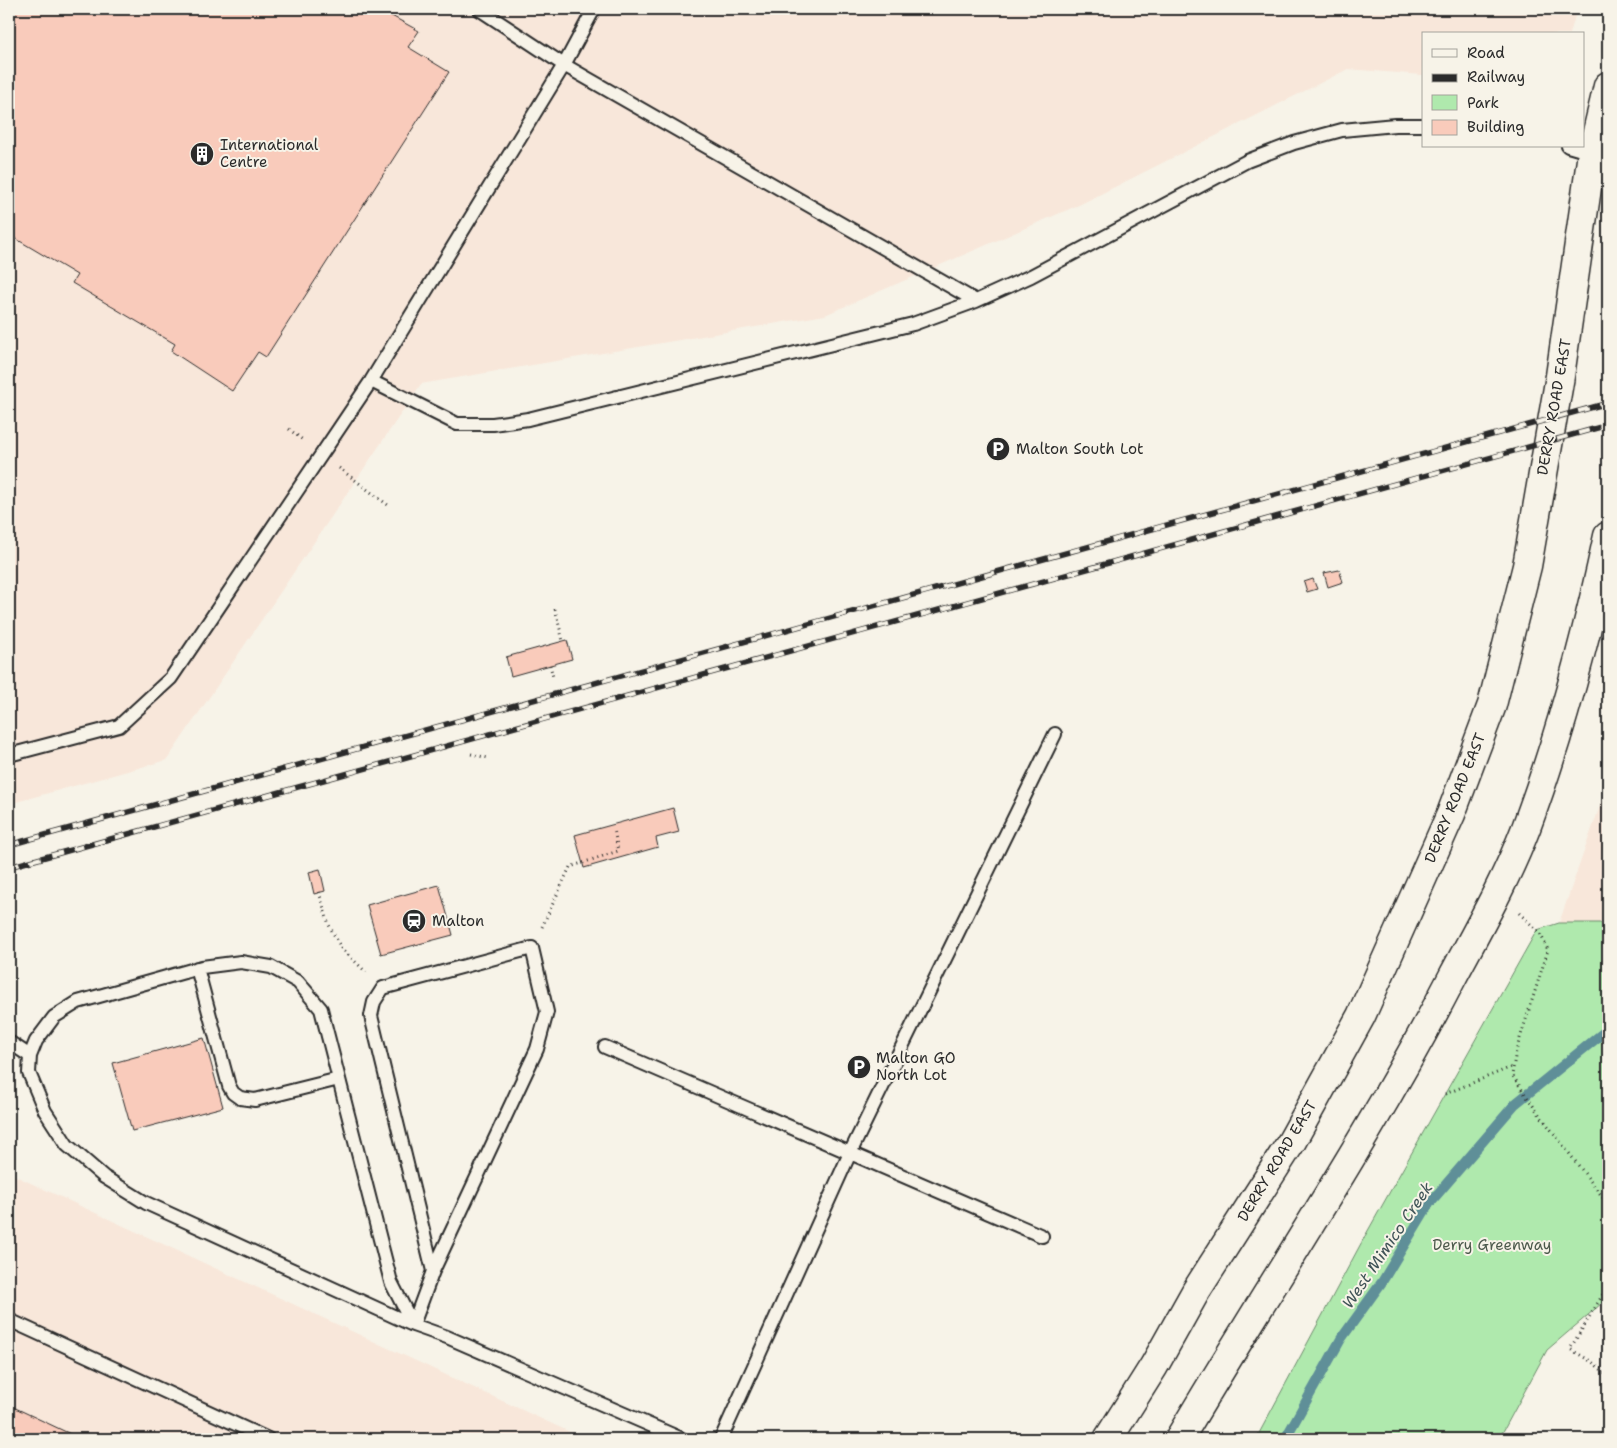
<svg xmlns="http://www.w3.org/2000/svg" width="1617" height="1448" font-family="'Shantell Sans',sans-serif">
  <rect width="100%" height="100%" fill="#f7f3e8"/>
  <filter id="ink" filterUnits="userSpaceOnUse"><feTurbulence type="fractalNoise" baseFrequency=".02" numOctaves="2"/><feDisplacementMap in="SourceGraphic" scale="10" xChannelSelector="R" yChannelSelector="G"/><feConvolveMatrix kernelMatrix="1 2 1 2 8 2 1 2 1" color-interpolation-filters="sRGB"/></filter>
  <g filter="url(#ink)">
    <path fill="#f8e7da" d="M9 9H1577L1570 34H1423V75L1348 69 1081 204 825 315 421 384 167 760 9 804Z
      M1608 779V923H1559L1602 800Z
      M9 1173 585 1439H9Z"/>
    <path fill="#afe9ad" stroke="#6d8a6c" d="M1559 923H1608V1298L1547 1350 1499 1439H1256L1365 1236 1537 930Z"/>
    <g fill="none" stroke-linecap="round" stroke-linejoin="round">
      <path stroke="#5f8f98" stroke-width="10" d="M1285 1439 1341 1339 1382 1282 1429 1204 1515 1104 1608 1029"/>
    </g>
    <path fill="#f9cbbb" stroke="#2b2b2b" d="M9 9H379L419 31 408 47 449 72 266 357 258 352 232 391 171 351 175 344 72 283 77 275 13 237 9 244Z
      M1339 570 1343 582 1328 587 1324 573Z
      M1313 579 1317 589 1307 592 1304 582Z
      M567 640 572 659 511 676 506 657Z
      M673 808 679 832 656 838 658 847 584 868 575 835Z
      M320 869 325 891 314 894 309 872Z
      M439 885 453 935 381 954 367 905Z
      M204 1038 223 1107 132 1131 113 1063Z
      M9 1405 81 1439H9Z
      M1608 1421V1439H1598Z"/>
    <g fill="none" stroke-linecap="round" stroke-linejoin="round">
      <g stroke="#2b2b2b" stroke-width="16">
        <path id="lane" d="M479 9 564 65 976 301
          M1568 146 1592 153
          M371 381 457 424H493L528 419 913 324 976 301 1031 276 1247 161 1294 143 1342 130 1395 125H1423
          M9 755 119 726 171 678 371 381 564 65 594 9
          M197 968 229 1086 233 1093 240 1098 255 1100 339 1079
          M9 1042 30 1056
          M605 1047 1042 1236
          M9 1320 268 1439
          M413 1325 391 1282 321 1009 298 982 271 967 241 962 202 967 78 1002 54 1017 36 1041 30 1056 29 1073 45 1111 67 1145 104 1177 146 1203 413 1325 447 1337 682 1439
          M413 1325 433 1271 537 1049 547 1012 532 948 383 988 374 1002 371 1016 433 1271
          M721 1439 850 1153 1055 734"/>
      </g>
      <g stroke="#2b2b2b" stroke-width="31">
        <path id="secondary" d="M1108 1439 1154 1366 1196 1291 1292 1141 1361 1016 1451 814 1492 705 1527 566 1560 376 1592 153 1608 86
          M1179 1439C1270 1285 1370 1137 1452 978 1478 929 1506 880 1526 828 1561 734 1587 635 1608 536"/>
      </g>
      <path stroke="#2b2b2b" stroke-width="3" stroke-dasharray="1 4" stroke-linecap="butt" d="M289 429 304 441
        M339 468 388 505
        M555 609 563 641
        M550 665 553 677
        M471 754 488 758
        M319 892 329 925 341 948 366 972
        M1519 913 1540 933 1548 950 1516 1051 1512 1075 1536 1110 1608 1204
        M542 927 570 867 618 851 614 829
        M1445 1094 1514 1066
        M1608 1286 1570 1349 1592 1362 1608 1375"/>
      <use href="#lane" stroke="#f7f3e8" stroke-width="12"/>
      <use href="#secondary" stroke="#f7f3e8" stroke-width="28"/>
      <g stroke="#2b2b2b" stroke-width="5.5">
        <path id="rail" d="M9 845 1608 403
          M9 867 1608 425"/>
      </g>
      <use href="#rail" stroke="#f7f3e8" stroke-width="4" stroke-dasharray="11" stroke-linecap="butt"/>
    </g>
  </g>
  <defs>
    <g id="building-disc" transform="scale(1.25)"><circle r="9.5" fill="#2b2b2b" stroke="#f7f3e8"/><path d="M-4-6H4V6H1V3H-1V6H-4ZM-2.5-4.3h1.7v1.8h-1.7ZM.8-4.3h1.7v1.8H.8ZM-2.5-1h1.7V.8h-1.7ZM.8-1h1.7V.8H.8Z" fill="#fff"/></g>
    <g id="parking-disc" transform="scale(1.25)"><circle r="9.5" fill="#2b2b2b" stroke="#f7f3e8"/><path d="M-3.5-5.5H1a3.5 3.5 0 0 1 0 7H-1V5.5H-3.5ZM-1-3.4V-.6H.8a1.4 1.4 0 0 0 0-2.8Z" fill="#fff"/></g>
    <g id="station-disc" transform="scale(1.25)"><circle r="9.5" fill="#2b2b2b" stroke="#f7f3e8"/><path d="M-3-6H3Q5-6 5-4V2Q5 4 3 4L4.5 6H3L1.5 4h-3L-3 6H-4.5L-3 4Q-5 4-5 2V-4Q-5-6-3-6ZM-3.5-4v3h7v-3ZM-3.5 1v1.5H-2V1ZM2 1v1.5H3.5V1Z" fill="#fff"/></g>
  </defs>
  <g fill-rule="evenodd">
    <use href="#building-disc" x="202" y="154"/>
    <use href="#parking-disc" x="998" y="449"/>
    <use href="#station-disc" x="414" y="921"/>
    <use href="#parking-disc" x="859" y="1067"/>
  </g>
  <g text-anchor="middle" stroke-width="4" stroke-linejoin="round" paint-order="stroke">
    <g font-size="15" fill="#2b2b2b" stroke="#f7f3e8" text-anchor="start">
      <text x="220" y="150">International<tspan x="220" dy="17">Centre</tspan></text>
      <text x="1016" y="454">Malton South Lot</text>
      <text x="432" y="926">Malton</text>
      <text x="876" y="1063">Malton GO<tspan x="876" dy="17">North Lot</tspan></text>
    </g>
    <g font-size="15" fill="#2b2b2b" stroke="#f7f3e8">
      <text transform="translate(1554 407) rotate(-80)" y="5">DERRY ROAD EAST</text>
      <text transform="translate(1455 798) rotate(-68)" y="5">DERRY ROAD EAST</text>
      <text transform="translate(1277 1161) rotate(-59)" y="5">DERRY ROAD EAST</text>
    </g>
    <g font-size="15" fill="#4c5a4c" stroke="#f7f3e8">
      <text x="1492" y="1250">Derry Greenway</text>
    </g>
    <g font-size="16" font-style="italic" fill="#415458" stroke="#f7f3e8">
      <text transform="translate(1387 1245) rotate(-56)" y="6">West Mimico Creek</text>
    </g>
  </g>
  <rect width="1617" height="1448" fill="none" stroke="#f7f3e8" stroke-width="30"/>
  <rect x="15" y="15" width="1587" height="1418" fill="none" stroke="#2b2b2b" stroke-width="2" filter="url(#ink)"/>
  <rect x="1422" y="32" width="162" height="115" fill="#f7f3e8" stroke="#a5a39c"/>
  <rect x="1432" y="49" width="25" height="8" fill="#f7f3e8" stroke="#a5a39c"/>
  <text x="1467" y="58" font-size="15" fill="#2b2b2b">Road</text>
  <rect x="1432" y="74" width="25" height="8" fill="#2b2b2b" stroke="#a5a39c"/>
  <text x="1467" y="82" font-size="15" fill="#2b2b2b">Railway</text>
  <rect x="1432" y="95" width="25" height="15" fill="#afe9ad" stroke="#a5a39c"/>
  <text x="1467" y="108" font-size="15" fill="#2b2b2b">Park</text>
  <rect x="1432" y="120" width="25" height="15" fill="#f9cbbb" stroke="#a5a39c"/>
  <text x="1467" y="132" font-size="15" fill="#2b2b2b">Building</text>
</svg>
